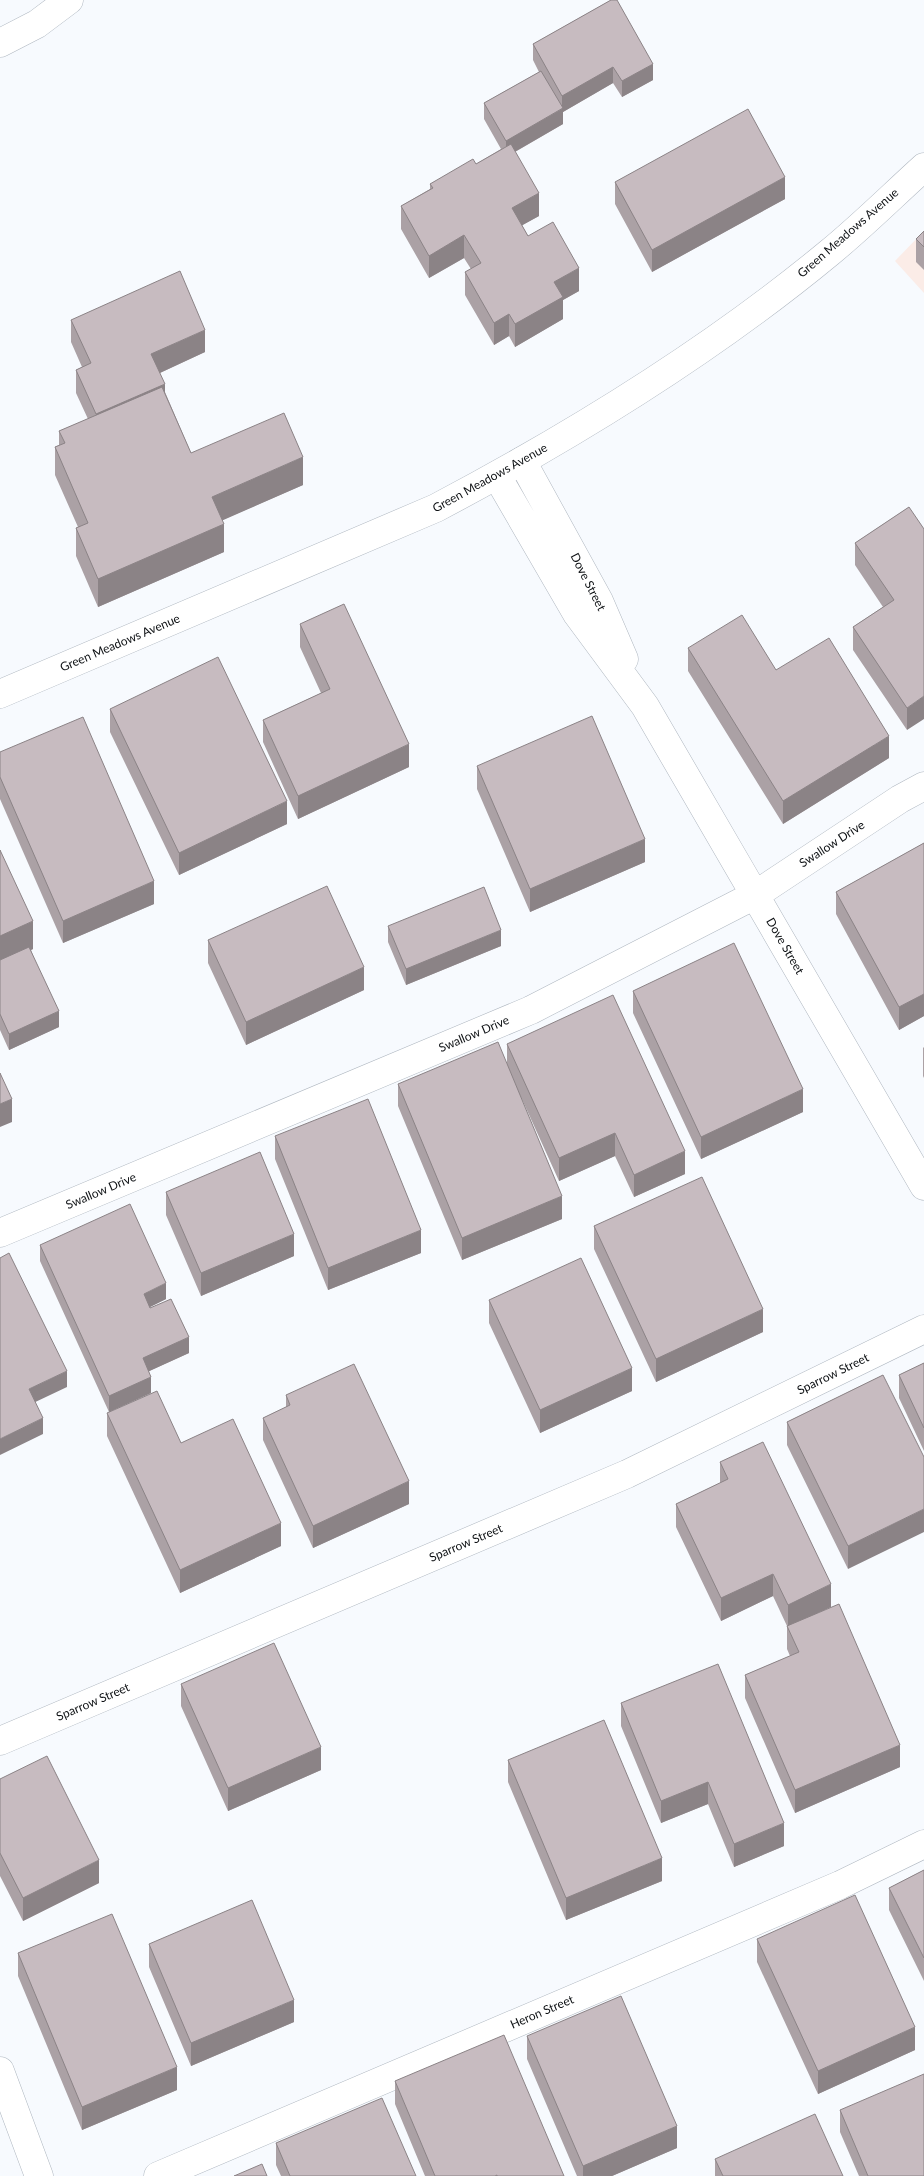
<svg xmlns="http://www.w3.org/2000/svg" width="924" height="2176" font-family="Lato,sans-serif">
  <rect width="100%" height="100%" fill="#f7fafe"/>
  <path fill="#fbece7" d="M924 231V293L895 261Z"/>
  <g fill="none" stroke-linecap="round" stroke-linejoin="round">
    <g stroke="#afb7c0" stroke-width="29">
      <path id="minor" d="M522 461 599 601 624 659
        M497 476 577 614 645 706 924 1186
        M0 1233 531 1010 755 895 900 799 924 786
        M0 1741 627 1474 924 1329
        M0 2071 39 2176
        M158 2176 840 1885 924 1844"/>
    </g>
    <g stroke="#afb7c0" stroke-width="29">
      <path id="tertiary" d="M0 43 37 24 69 0
        M0 694 436 508C574 435 708 353 829 253 862 226 892 196 924 167"/>
    </g>
    <use href="#minor" stroke="#fff" stroke-width="28"/>
    <use href="#tertiary" stroke="#fff" stroke-width="28"/>
  </g>
  <path fill="#aba1a5" d="M611 0 653 80 622 97 613 83 563 112V124L515 152 539 216 522 225 528 236 579 291 563 300V319L515 347 509 336 494 345 465 295V272L471 269 464 258 429 278 401 229V206L430 189V184L476 164 501 149 484 119V103L539 72 533 60V44Z
    M615 182 785 199 652 272 615 204Z
    M924 231V270L916 262V239Z
    M71 320 205 352 160 373 165 392 191 453 303 485 222 520 224 552 98 607 76 556V528L78 527 55 475V447L59 445V431L88 419 76 393V370L82 367 71 342Z
    M909 507 907 730 853 650V627L883 607 855 565V543Z
    M300 624 409 767 298 819 263 742V720L321 693 300 647Z
    M688 648 776 670 889 758 783 824 688 671Z
    M110 709 287 824 179 875 110 732Z
    M0 752 154 904 63 943 0 799Z
    M477 766 645 862 530 912 477 789Z
    M924 843V1016L899 1030 836 914V892Z
    M0 850 33 949 31 950 59 1027 9 1050 0 1030Z
    M388 926 501 946 406 985 388 942Z
    M208 940 364 990 246 1045 208 963Z
    M633 991 803 1112 701 1159 633 1013Z
    M507 1044 685 1174 634 1197 615 1156 559 1181 521 1097 562 1219 462 1260 398 1106V1084L507 1064Z
    M924 1047V1078L923 1076V1048Z
    M275 1136 421 1253 328 1290 275 1159Z
    M166 1192 294 1256 201 1296 166 1215Z
    M594 1226 763 1332 656 1382 594 1249Z
    M40 1245 166 1299 150 1307 189 1353 149 1371 151 1393 109 1412 40 1261Z
    M489 1300 632 1391 540 1433 489 1323Z
    M924 1363V1451L899 1398V1375Z
    M883 1375 848 1569 787 1445V1422Z
    M286 1395 409 1504 313 1548 263 1440V1418L286 1407Z
    M107 1413 181 1443 281 1546 180 1593 107 1436Z
    M720 1462 831 1607 815 1614 900 1767 795 1813 745 1698V1675L790 1656 787 1649V1626L773 1596 721 1621 676 1527V1504L720 1483Z
    M181 1684 321 1770 228 1811 181 1706Z
    M621 1703 784 1846 734 1867 708 1804 661 1823 621 1726Z
    M508 1760 662 1881 566 1920 508 1782Z
    M0 1779 99 1883 23 1921 0 1876Z
    M924 1870V1981L889 1910V1888Z
    M757 1939 915 2050 818 2094 757 1962Z
    M149 1944 294 2022 191 2066 149 1967Z
    M18 1953 177 2090 82 2130 18 1976Z
    M527 2036 677 2148 612 2176H577L527 2059Z
    M395 2081 564 2176H425L395 2104Z
    M840 2110 924 2176H859L840 2132Z
    M276 2143 416 2176H281L276 2165Z
    M715 2159 843 2176H715Z"/>
  <path fill="#8b8386" d="M653 64V80L622 97V81Z
    M613 67V83L563 112V124L506 157V141L562 109V96Z
    M785 177V199L652 272V250Z
    M539 193V216L512 231V208Z
    M464 235V258L429 278V256Z
    M579 268V291L563 300V319L515 347V324L554 282Z
    M509 314V336L494 345V323Z
    M205 330V352L151 377V354Z
    M165 384V406L96 437V414Z
    M303 457V485L212 525V497Z
    M224 524V552L98 607V579Z
    M924 696V719L907 730V708Z
    M889 736V758L783 824V801Z
    M409 744V767L298 819V796Z
    M287 801V824L179 875V853Z
    M645 839V862L530 912V889Z
    M154 881V904L63 943V921Z
    M33 921V949L0 964V936Z
    M501 930V946L406 985V969Z
    M364 967V990L246 1045V1022Z
    M924 994V1016L899 1030V1007Z
    M59 1011V1027L9 1050V1034Z
    M803 1089V1112L701 1159V1137Z
    M12 1099V1122L0 1127V1104Z
    M615 1133V1156L559 1181V1158Z
    M685 1151V1174L634 1197V1175Z
    M562 1196V1219L462 1260V1238Z
    M421 1230V1253L328 1290V1268Z
    M294 1234V1256L201 1296V1273Z
    M166 1283V1299L144 1310V1294Z
    M763 1309V1332L656 1382V1359Z
    M189 1337V1353L143 1374V1358Z
    M632 1368V1391L540 1433V1410Z
    M67 1371V1387L29 1405V1389Z
    M151 1377V1393L109 1412V1396Z
    M43 1418V1434L0 1455V1439Z
    M409 1481V1504L313 1548V1526Z
    M924 1509V1532L848 1569V1546Z
    M281 1523V1546L180 1593V1570Z
    M773 1574V1596L721 1621V1598Z
    M831 1584V1607L788 1627V1605Z
    M900 1745V1767L795 1813V1790Z
    M321 1747V1770L228 1811V1788Z
    M708 1782V1804L661 1823V1801Z
    M784 1823V1846L734 1867V1844Z
    M662 1858V1881L566 1920V1898Z
    M99 1860V1883L23 1921V1898Z
    M294 2000V2022L191 2066V2043Z
    M915 2027V2050L818 2094V2071Z
    M177 2067V2090L82 2130V2107Z
    M677 2126V2148L612 2176H583V2166Z"/>
  <path fill="#c7bbc0" stroke="#8b8386" d="M611 0H617L653 64 622 81 613 67 562 96 533 44Z
    M541 71 563 108 506 141 484 103Z
    M748 109 785 177 652 250 615 182Z
    M511 144 539 193 512 208 528 236 553 222 579 268 554 282 563 297 515 324 509 314 494 323 465 272 481 263 464 235 429 256 401 206 433 188 430 184 473 159 476 164Z
    M924 231V247L916 239Z
    M180 271 205 330 151 354 165 384 96 414 76 370 91 363 71 320Z
    M162 387 191 453 284 413 303 457 212 497 224 524 98 579 76 528 88 523 55 447 65 443 59 431Z
    M909 507 924 529V696L907 708 853 627 894 600 855 543Z
    M344 604 409 744 298 796 263 720 330 689 300 624Z
    M742 615 776 670 829 638 889 736 783 801 688 648Z
    M218 657 287 801 179 853 110 709Z
    M592 716 645 839 530 889 477 766Z
    M83 717 154 881 63 921 0 777V752Z
    M924 843V994L899 1007 836 892Z
    M0 850 33 921 0 936Z
    M327 886 364 967 246 1022 208 940Z
    M484 887 501 930 406 969 388 926Z
    M734 943 803 1089 701 1137 633 991Z
    M29 947 59 1011 9 1034 0 1014V960Z
    M613 995 685 1151 634 1175 615 1133 559 1158 507 1044Z
    M498 1042 562 1196 462 1238 398 1084Z
    M0 1073 12 1099 0 1104Z
    M368 1099 421 1230 328 1268 275 1136Z
    M260 1152 294 1234 201 1273 166 1192Z
    M702 1177 763 1309 656 1359 594 1226Z
    M130 1204 166 1283 144 1294 150 1308 171 1299 189 1337 143 1358 151 1377 109 1396 40 1245Z
    M9 1253 67 1371 29 1389 43 1418 0 1439V1258Z
    M581 1258 632 1368 540 1410 489 1300Z
    M924 1363V1428L899 1375Z
    M354 1364 409 1481 313 1526 263 1418 290 1405 286 1395Z
    M883 1375 924 1457V1509L848 1546 787 1422Z
    M157 1391 181 1443 233 1419 281 1523 180 1570 107 1413Z
    M763 1442 831 1584 788 1605 773 1574 721 1598 676 1504 728 1479 720 1462Z
    M839 1604 900 1745 795 1790 745 1675 799 1652 787 1626Z
    M274 1643 321 1747 228 1788 181 1684Z
    M718 1664 784 1823 734 1844 708 1782 661 1801 621 1703Z
    M604 1720 662 1858 566 1898 508 1760Z
    M47 1756 99 1860 23 1898 0 1853V1779Z
    M924 1870V1958L889 1888Z
    M855 1895 915 2027 818 2071 757 1939Z
    M252 1900 294 2000 191 2043 149 1944Z
    M112 1914 177 2067 82 2107 18 1953Z
    M621 1996 677 2126 583 2166 527 2036Z
    M504 2035 564 2176H497V2175L495 2176H435L395 2081Z
    M924 2074V2176H868L840 2110Z
    M382 2098 416 2176H290L276 2143Z
    M815 2114 843 2176H723L715 2159Z
    M262 2164 267 2176H234Z"/>
  <g text-anchor="middle" stroke-width="4" stroke-linejoin="round" paint-order="stroke">
    <g font-size="12" fill="#0d1013" stroke="#fff">
      <text transform="translate(848 233) rotate(-41)" y="4">Green Meadows Avenue</text>
      <text transform="translate(490 478) rotate(-29)" y="4">Green Meadows Avenue</text>
      <text transform="translate(588 582) rotate(63)" y="4">Dove Street</text>
      <text transform="translate(120 643) rotate(-23)" y="4">Green Meadows Avenue</text>
      <text transform="translate(832 844) rotate(-33)" y="4">Swallow Drive</text>
      <text transform="translate(785 946) rotate(60)" y="4">Dove Street</text>
      <text transform="translate(474 1034) rotate(-23)" y="4">Swallow Drive</text>
      <text transform="translate(101 1191) rotate(-23)" y="4">Swallow Drive</text>
      <text transform="translate(833 1374) rotate(-26)" y="4">Sparrow Street</text>
      <text transform="translate(466 1543) rotate(-23)" y="4">Sparrow Street</text>
      <text transform="translate(93 1702) rotate(-23)" y="4">Sparrow Street</text>
      <text transform="translate(542 2012) rotate(-23)" y="4">Heron Street</text>
    </g>
  </g>
</svg>
